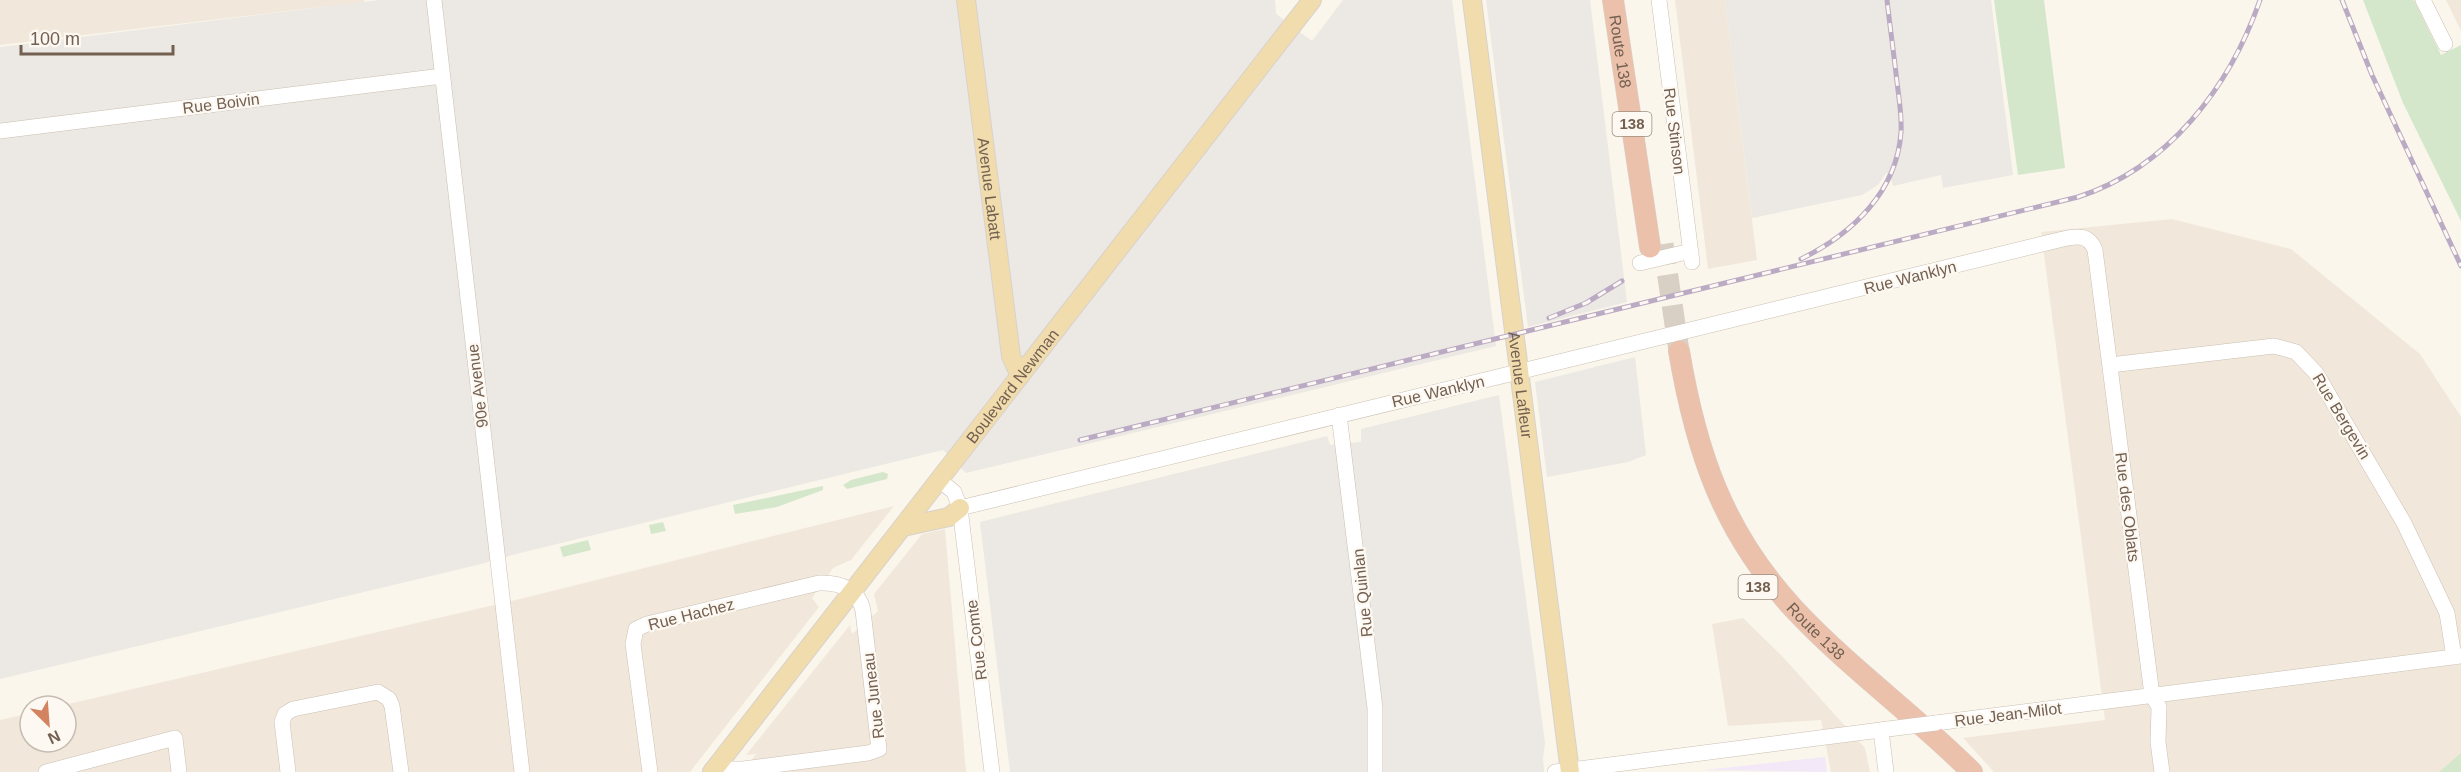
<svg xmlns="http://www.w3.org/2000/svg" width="2461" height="772" font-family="Arial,sans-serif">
  <rect width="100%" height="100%" fill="#faf6eb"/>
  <path fill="#f1e8db" d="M0 0H364L365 2 0 45Z
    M1675 0H1725L1757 260 1708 269Z
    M2446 0H2461V31Z
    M2172 219 2291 249 2420 354 2461 417V772H1994L1963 738 2105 720 2041 232Z
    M894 506 851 560 833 568 812 598 819 607 690 772H0V720L30 713V742H66V706H60L528 597Z
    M945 529 966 772H743L756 754 746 755 850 625 852 634 878 611 874 594 922 534Z
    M1743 618 1783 657 1865 748 1870 772H1831L1821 720 1728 726 1712 624Z"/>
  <path fill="#ece8e3" d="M379 0H1275L1276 14 1312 41 1343 0H1452L1496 346 966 473 943 450 516 554 481 564 0 679V47Z
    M1486 0H1590L1627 302 1528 327Z
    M1725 0H1991L2013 175 1943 188 1941 175 1893 186 1890 175 1886 173 1878 185 1862 195 1752 218Z
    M1635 357 1646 455 1628 462 1547 477 1535 382Z
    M1499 395 1545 743 1543 758 1544 772H1010L980 522 1327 436 1330 445 1361 442V429Z"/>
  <path fill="#f3e8f7" d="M1825 757 1827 772 1704 770Z"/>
  <path fill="#d4e7cb" d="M1994 0H2044L2065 168 2018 175Z
    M2363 0H2414L2441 55 2461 45V221L2403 103Z
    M883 472 888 474 887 479 847 489 843 485 851 480Z
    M823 486V490L777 507 735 514 733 505Z
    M663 522 666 531 651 534 649 525Z
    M588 540 591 550 563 557 560 547Z
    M2461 753V772H2439Z"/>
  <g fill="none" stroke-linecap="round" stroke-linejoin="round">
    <path stroke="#d8d0c4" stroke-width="21" stroke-dasharray="21 10" stroke-linecap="butt" d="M1663 244 1679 351"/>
    <g stroke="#cbbfb2" stroke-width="16">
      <path id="minor" d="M434 0 522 772
        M1659 0 1692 262
        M2423 0 2445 44
        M0 131 442 76
        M1640 263 1691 251
        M2110 365 2274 346 2296 352 2316 373 2404 523 2447 613 2454 657
        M1339 415 1375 708V772
        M939 480 954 492 960 508 992 772
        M960 508 2063 239C2076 236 2089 234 2095 250L2152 695 2159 707 2158 742 2162 772
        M1936 723 2461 656
        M1881 730 1886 772
        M46 772 175 738 179 772
        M288 772 282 722 285 714 293 709 378 692 389 699 392 706 401 772
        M650 772 633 644 636 629 647 624 819 583C839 582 859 589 863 611L879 749 868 753 743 769H729L719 763
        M1555 772 1888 729"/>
    </g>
    <g stroke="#d8d2ce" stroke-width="20">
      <g id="major">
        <path id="s1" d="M966 0 1011 356 1020 376"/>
        <path id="s2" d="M1472 0 1570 772"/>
        <path d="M903 527 949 517 960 508"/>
        <path id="s3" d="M712 772 1312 0"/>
      </g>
    </g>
    <g stroke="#d8d2ce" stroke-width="22">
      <g id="highway">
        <path id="s4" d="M1613 0 1650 247"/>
        <path id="s5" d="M1679 351C1696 452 1723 532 1794 609 1849 668 1915 715 1972 772"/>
      </g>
    </g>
    <use href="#minor" stroke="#fff" stroke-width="15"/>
    <use href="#major" stroke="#f0dcad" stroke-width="18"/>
    <use href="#highway" stroke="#ecc1ab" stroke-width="21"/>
    <g stroke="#baaac4" stroke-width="5">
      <path id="rail" d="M2342 0 2372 75 2461 266
        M1801 259C1852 234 1897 192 1901 132 1902 116 1899 99 1897 82 1894 55 1890 27 1887 0
        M1549 318 1586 303 1622 281
        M1080 440 2078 197C2168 168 2230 87 2260 0"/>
    </g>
    <use href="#rail" stroke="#fdf9f2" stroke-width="3" stroke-dasharray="9" stroke-linecap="butt"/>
    <g stroke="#cbbfb2" stroke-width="16" stroke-linecap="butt">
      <path id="minor-bridge" d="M1888 729 1936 723"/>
    </g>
    <use href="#minor-bridge" stroke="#fff" stroke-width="15"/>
  </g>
  <g text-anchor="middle" stroke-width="4.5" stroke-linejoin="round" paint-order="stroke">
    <g fill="#fdf9f2" stroke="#9c8e81" stroke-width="1.5">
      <rect x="1612.5" y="112" width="39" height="24" rx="4.5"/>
      <rect x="1738.5" y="575" width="39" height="24" rx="4.5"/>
    </g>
    <g font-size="15" font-weight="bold" fill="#736051">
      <text x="1632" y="129">138</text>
      <text x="1758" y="592">138</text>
    </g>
    <g font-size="16" fill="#736051" stroke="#fdf9f2">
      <text dy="6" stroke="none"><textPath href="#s4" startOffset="52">Route 138</textPath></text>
      <text transform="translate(221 103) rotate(-7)" y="6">Rue Boivin</text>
      <text transform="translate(1675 131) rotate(83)" y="6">Rue Stinson</text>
      <text dy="6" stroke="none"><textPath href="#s1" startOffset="190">Avenue Labatt</textPath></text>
      <text transform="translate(1910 277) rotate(-14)" y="6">Rue Wanklyn</text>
      <text transform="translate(477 386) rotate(-97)" y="6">90e Avenue</text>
      <text dy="6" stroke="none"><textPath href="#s3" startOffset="489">Boulevard Newman</textPath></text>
      <text dy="6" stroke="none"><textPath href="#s2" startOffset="388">Avenue Lafleur</textPath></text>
      <text transform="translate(1438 391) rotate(-13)" y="6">Rue Wanklyn</text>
      <text transform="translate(2342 416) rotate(59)" y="6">Rue Bergevin</text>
      <text transform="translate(2128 507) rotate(83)" y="6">Rue des Oblats</text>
      <text transform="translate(1362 593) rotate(-96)" y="6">Rue Quinlan</text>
      <text transform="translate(691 614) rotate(-14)" y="6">Rue Hachez</text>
      <text dy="6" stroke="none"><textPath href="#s5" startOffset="318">Route 138</textPath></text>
      <text transform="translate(976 640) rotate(-97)" y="6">Rue Comte</text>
      <text transform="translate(873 696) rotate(-97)" y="6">Rue Juneau</text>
      <text transform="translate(2008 714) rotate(-7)" y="6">Rue Jean-Milot</text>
    </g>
  </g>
  <g transform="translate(48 724) rotate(155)"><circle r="28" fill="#fdf9f2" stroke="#c6bcb2" stroke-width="1.5"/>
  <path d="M0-4.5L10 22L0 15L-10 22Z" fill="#d48361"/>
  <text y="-9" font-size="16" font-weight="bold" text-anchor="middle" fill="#736051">N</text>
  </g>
  <path d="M21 45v9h152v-9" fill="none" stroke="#736051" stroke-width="3"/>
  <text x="30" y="45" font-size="18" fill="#736051" stroke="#fdf9f2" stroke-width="4.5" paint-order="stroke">100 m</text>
</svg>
